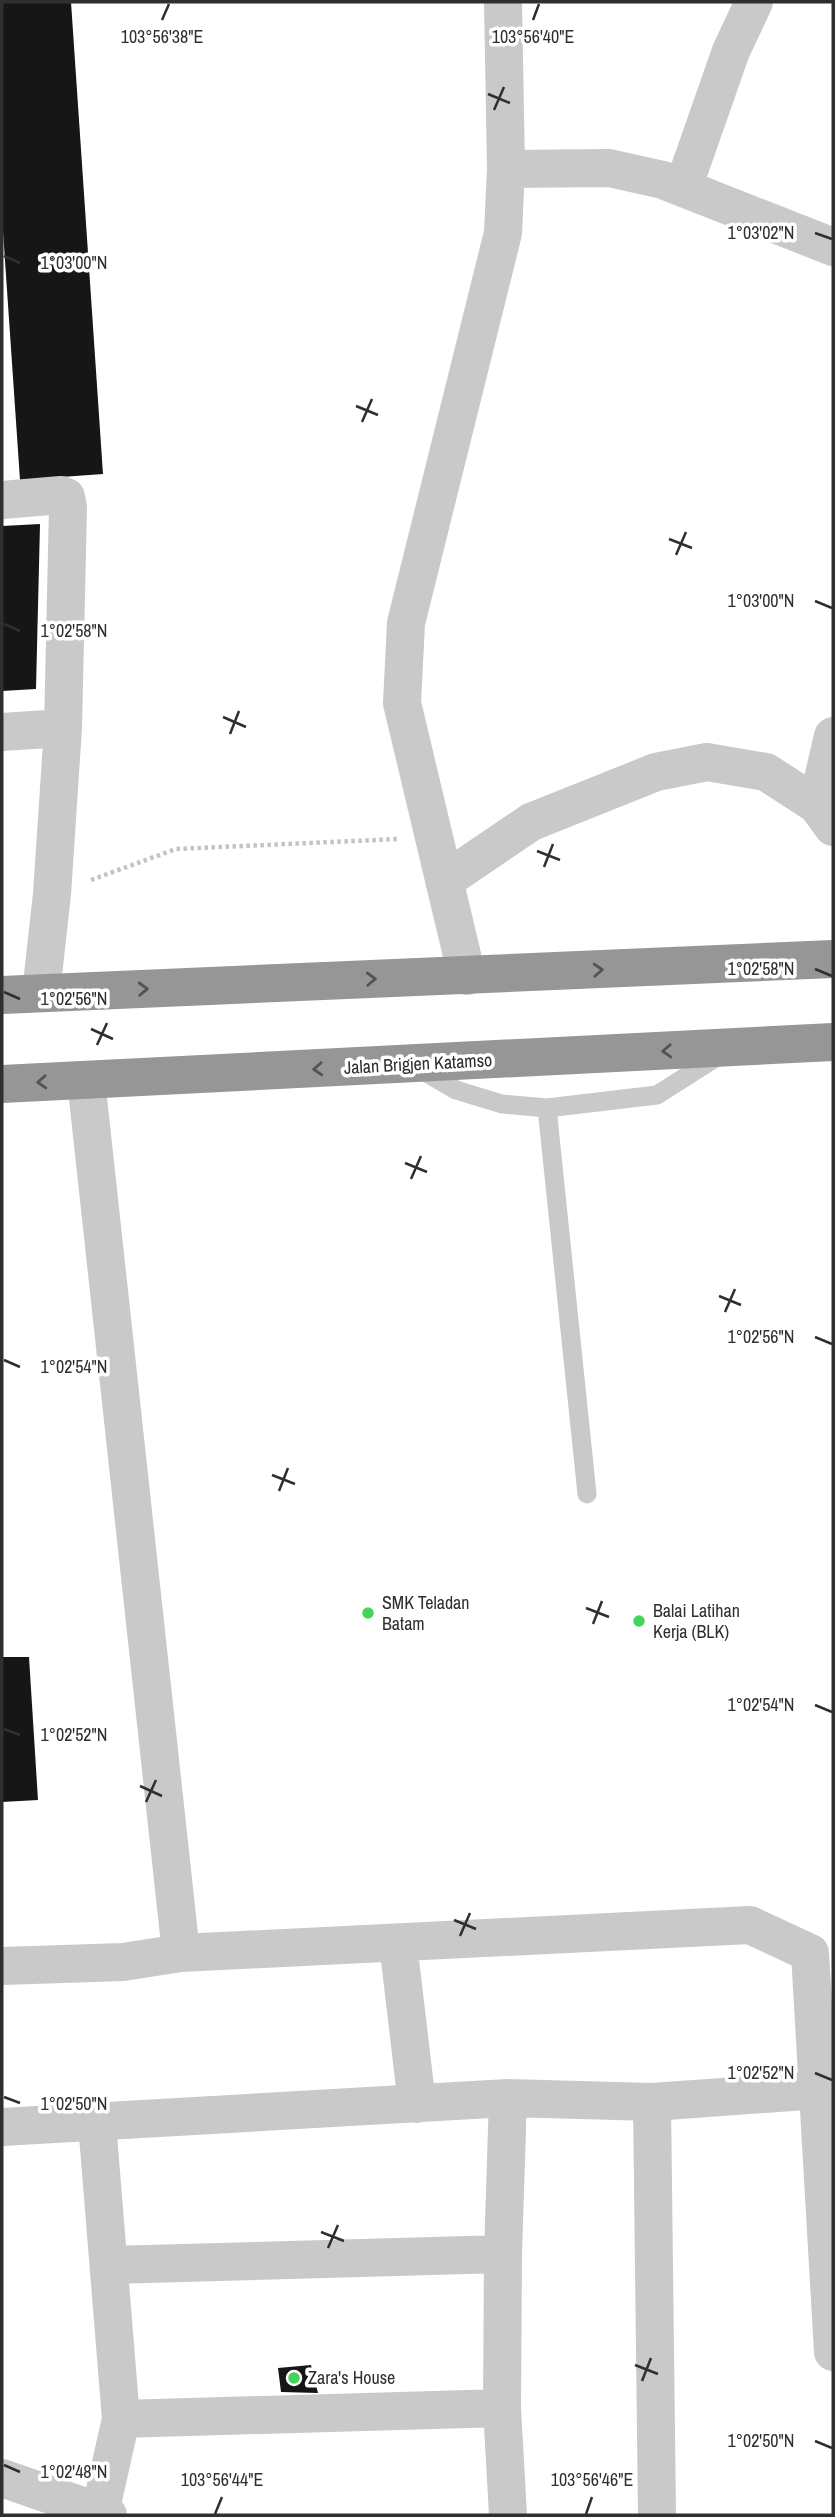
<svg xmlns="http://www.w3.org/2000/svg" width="835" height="2517" font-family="'Archivo Narrow',sans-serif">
  <rect width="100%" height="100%" fill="#fff"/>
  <path fill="#161616" d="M2 2H71L103 474 20 480 2 217Z
    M40 524 36 689 2 691V526Z
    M2 1657H29L38 1800 2 1802Z
    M311 2365 318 2393 281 2392 278 2368Z"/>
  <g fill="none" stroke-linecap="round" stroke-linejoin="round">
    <path stroke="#c3c3c3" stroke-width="4.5" stroke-dasharray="3.5 3.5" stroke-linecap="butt" d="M91 880 176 849 398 839"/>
    <path stroke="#c9c9c9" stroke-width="19" d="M420 1069 456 1090 502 1104 547 1108
      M587 1494 547 1108 657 1095 723 1053"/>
    <path stroke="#c9c9c9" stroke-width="38" d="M506 169 609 168 663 180 833 247
      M683 188 731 51 754 2
      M2 500 61 495 66 497 68 507 63 728 52 894 41 993
      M2 732 63 728
      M817 805 833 736
      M444 881 531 822 656 772 707 762 766 772 817 805 833 827
      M467 976 402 703 406 623 503 233 506 169 503 2
      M86 1080 181 1953
      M398 1943 417 2104
      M2 1966 123 1962 181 1953 750 1925 810 1953 833 2352
      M508 2098 503 2254 502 2408 508 2515
      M652 2102 657 2515
      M97 2123 121 2419 100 2513
      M2 2127 508 2098 652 2102 819 2090
      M110 2265 503 2254
      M121 2419 502 2408
      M2 2478 108 2515"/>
    <path stroke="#969696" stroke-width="38" d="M2 995 833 959
      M2 1084 833 1042"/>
  </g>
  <defs><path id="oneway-chevron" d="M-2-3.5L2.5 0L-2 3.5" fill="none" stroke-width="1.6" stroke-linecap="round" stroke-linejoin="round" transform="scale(1.75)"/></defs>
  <g stroke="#535353">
    <use href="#oneway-chevron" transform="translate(598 970) rotate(-3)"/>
    <use href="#oneway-chevron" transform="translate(371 979) rotate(-2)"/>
    <use href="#oneway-chevron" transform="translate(143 989) rotate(-2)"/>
    <use href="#oneway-chevron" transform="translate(667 1051) rotate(177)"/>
    <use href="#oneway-chevron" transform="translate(318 1069) rotate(177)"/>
    <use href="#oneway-chevron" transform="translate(42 1082) rotate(177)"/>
  </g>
  <path fill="none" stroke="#2f2f2f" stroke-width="2.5" d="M162 20 169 4M533 20 539 4M488 94 510 103M494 110 504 87M815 233 832 239M4 256 20 263M356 406 378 415M362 422 372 399M669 539 692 548M676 555 686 532M815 601 832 608M4 624 20 631M223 717 246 727M230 734 239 711M537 851 560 860M544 867 553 844M815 969 832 976M4 992 20 999M91 1029 113 1039M97 1045 107 1023M405 1163 427 1172M411 1179 421 1156M719 1296 741 1305M725 1312 735 1289M815 1337 832 1344M4 1360 20 1367M272 1475 295 1484M279 1491 288 1468M586 1608 609 1617M593 1624 602 1601M815 1705 832 1712M4 1729 20 1735M140 1786 162 1796M146 1802 156 1780M454 1920 476 1929M460 1936 470 1913M815 2073 832 2080M4 2097 20 2103M321 2232 344 2241M328 2248 338 2225M635 2365 658 2374M642 2381 651 2358M815 2441 832 2448M4 2465 20 2472M215 2514 222 2497M586 2514 592 2497"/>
  <g fill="#43d45a" stroke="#fff" stroke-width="2.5">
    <circle cx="368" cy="1613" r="7"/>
    <circle cx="639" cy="1621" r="7"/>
    <circle cx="294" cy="2378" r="7"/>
  </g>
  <g text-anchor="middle" stroke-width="7" stroke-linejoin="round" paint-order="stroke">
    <g font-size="18" fill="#2f2f2f" stroke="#fff">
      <text transform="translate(418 1064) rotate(-3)" y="6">Jalan Brigjen Katamso</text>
    </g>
    <g font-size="18" fill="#2f2f2f" stroke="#fff" text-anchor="start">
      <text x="382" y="1609">SMK Teladan<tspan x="382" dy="21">Batam</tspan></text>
      <text x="653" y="1617">Balai Latihan<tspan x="653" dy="21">Kerja (BLK)</tspan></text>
      <text x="308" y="2384">Zara's House</text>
    </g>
  </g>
  <g font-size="18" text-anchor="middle" fill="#2f2f2f" stroke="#fff" stroke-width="7" stroke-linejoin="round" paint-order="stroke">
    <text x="162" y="43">103°56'38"E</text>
    <text x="533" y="43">103°56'40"E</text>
    <text x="761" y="239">1°03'02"N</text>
    <text x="74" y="269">1°03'00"N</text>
    <text x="761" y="607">1°03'00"N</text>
    <text x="74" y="637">1°02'58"N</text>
    <text x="761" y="975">1°02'58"N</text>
    <text x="74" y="1005">1°02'56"N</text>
    <text x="761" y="1343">1°02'56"N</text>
    <text x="74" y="1373">1°02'54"N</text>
    <text x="761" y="1711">1°02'54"N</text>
    <text x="74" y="1741">1°02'52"N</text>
    <text x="761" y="2079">1°02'52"N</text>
    <text x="74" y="2110">1°02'50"N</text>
    <text x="761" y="2447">1°02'50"N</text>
    <text x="74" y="2478">1°02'48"N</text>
    <text x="222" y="2486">103°56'44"E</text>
    <text x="592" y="2486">103°56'46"E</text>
  </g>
  <rect width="835" height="2517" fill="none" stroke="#2f2f2f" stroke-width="7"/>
</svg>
